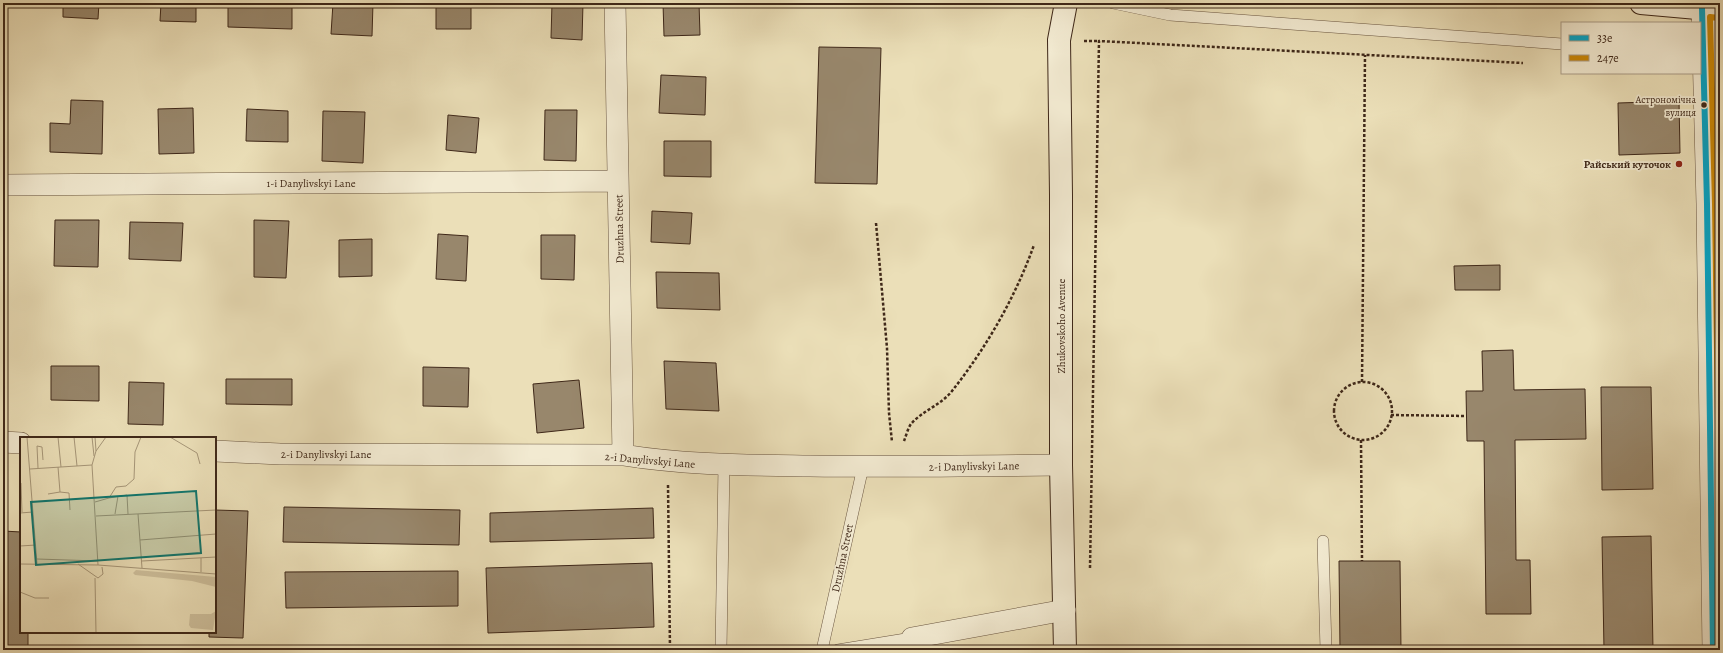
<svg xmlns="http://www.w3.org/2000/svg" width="1723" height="653" font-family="Alegreya,serif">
  <rect width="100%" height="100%" fill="#ebdfb8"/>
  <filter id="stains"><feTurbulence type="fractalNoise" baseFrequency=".005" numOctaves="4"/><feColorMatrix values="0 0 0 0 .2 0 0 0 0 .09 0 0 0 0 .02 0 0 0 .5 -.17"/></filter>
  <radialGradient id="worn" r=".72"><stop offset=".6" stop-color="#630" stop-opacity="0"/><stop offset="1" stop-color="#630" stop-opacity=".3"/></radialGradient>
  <path fill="#98876c" stroke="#3f2819" d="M63 3H99L98 19 63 17Z
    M161 3H196V22L160 21Z
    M228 3H292V29L228 27Z
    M333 3H373L372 36 331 34Z
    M436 3H471V29H436Z
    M552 3H583L582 40 551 38Z
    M663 3H699L700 35 664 36Z
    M819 47 881 48 877 184 815 183Z
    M661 75 706 77 705 115 659 113Z
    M71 100 103 101 102 154 50 152V123L70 124Z
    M1679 101 1680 153 1619 155 1618 103Z
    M193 108 194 153 159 154 158 109Z
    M247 109 288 111V142L246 141Z
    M545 110H577L576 161 544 160Z
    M323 111 365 112 363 163 322 161Z
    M448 115 479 118 476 153 446 150Z
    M664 141H711V177L664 176Z
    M652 211 692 213 690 244 651 242Z
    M55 220H99L98 267 54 266Z
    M254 220 289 221 286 278 254 277Z
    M130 222 183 223 181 261 129 259Z
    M438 234 468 236 466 281 436 279Z
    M541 235H575L574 280 541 279Z
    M372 239V276L339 277V240Z
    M1500 265V290H1455L1454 266Z
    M656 272 719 273 720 310 657 308Z
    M1513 350 1514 390 1585 389 1586 439 1515 440 1516 560H1530L1531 614H1486L1484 441H1467L1466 391H1483L1482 351Z
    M664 361 716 363 719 411 666 409Z
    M51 366H99V401L51 400Z
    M423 367 469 368 468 407 423 406Z
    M226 379H292V405L226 404Z
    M579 380 584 428 537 433 533 384Z
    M129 382 164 383 163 425 128 424Z
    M1601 387H1651L1653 489 1602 490Z
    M284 507 460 510 459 545 283 542Z
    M653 508 654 538 490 542V513Z
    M215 510 248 511 243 638 209 637V632H215Z
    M3 531 21 532V632H28V650H3Z
    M1651 536 1653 650H1604L1602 537Z
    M1339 561H1400L1401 650H1340Z
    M652 563 654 627 488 633 486 568Z
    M458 571V606L286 608 285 572Z"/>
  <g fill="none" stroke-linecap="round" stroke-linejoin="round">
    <g stroke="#6a5641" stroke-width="12">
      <path id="lane" d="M1113 3 1170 15 1562 44
        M1323 541 1326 650
        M721 650 724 465
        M822 650 863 467
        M838 650 912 638"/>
    </g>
    <g stroke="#6a5641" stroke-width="22">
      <path id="street" d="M615 3 623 455
        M1702 8 1707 204 1713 650
        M3 185 618 181
        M3 442 21 443
        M215 451 280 454 623 455C685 465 747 465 810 466 894 467 977 466 1061 465
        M907 650 912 638 1065 610"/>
    </g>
    <g stroke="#3f2819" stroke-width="24">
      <path id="secondary" d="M1641 3 1720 10
        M1065 650 1061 465V195L1059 40 1066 3"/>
    </g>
    <path stroke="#3f2819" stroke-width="2.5" stroke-dasharray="3 2" stroke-linecap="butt" d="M1084 41H1099
      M876 223 887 348 889 413 892 442
      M1362 382 1365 55
      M1334 411a29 29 0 1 1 58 0a29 29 0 1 1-58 0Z
      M1391 415 1467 416
      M1361 440 1362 561
      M904 441C906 436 908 428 911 424 922 411 941 405 952 391 986 348 1015 298 1034 245
      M668 485 670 650
      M1090 568 1099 41 1523 63"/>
    <use href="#lane" stroke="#f2ead1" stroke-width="11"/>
    <use href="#street" stroke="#f2ead1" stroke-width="21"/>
    <use href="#secondary" stroke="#f2ead1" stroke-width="22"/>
    <g stroke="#f2ead1" stroke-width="9">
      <path id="bus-1" d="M1702 8 1707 204 1713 650"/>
    </g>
    <g stroke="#f2ead1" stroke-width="9">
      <path id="bus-2" d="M1719 18 1710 17 1715 204 1720 576"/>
    </g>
    <use href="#bus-1" stroke="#03a3c5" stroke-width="6"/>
    <use href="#bus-2" stroke="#c98606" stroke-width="6"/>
  </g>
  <circle fill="#3f2819" stroke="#f2ead1" stroke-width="1.5" cx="1704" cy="105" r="3.5"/>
  <circle fill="#8f2418" stroke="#f2ead1" stroke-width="1.5" cx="1679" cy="164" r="4"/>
  <g text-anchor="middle" stroke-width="3.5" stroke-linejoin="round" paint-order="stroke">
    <g font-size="10" fill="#3f2819" stroke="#f2ead1" text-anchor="end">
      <text x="1696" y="103">Астрономічна<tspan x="1696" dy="13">вулиця</tspan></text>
    </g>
    <g font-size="11" font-weight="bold" fill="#3f2819" stroke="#f2ead1" text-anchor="end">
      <text x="1671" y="168">Райський куточок</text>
    </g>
    <g font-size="11" fill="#3f2819" stroke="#f2ead1">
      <text x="311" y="187">1-i Danylivskyi Lane</text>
      <text transform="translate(619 229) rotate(-91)" y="4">Druzhna Street</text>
      <text transform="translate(1061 326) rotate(-90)" y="4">Zhukovskoho Avenue</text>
      <text x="326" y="458">2-i Danylivskyi Lane</text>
      <text transform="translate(650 460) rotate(5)" y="4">2-i Danylivskyi Lane</text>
      <text transform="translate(974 466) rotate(-1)" y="4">2-i Danylivskyi Lane</text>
      <text transform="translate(842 558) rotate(-78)" y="4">Druzhna Street</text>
    </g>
  </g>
  <g transform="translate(20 437)">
    <rect width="196" height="196" fill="#ebdfb8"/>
    <path d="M116 133 196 140V150L172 144 115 138 113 136ZM196 174 193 193 171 191 169 188 170 177H191Z" fill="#cec09d"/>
    <path fill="none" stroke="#a69678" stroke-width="1" d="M7 0 17 127M38 0 41 30M54 0 57 29M72 0 74 19M75 0 76 14 72 28 78 128M150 0 177 16 180 27M76 14 86 0M18 31 17 9 22 10 23 23M10 32 72 28M1 46 2 75M40 55 49 56 50 73M28 57 40 55 38 30M89 61 107 58 108 77M75 65 89 61 96 50 106 49 114 42 115 15 121 0M0 76 13 75M95 77 98 59M118 77 122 131M76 79 196 73M120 103 196 97M0 109 16 108M181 121V135M17 122 78 124M122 124 196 120M0 127 78 128 196 137M58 127 78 141 83 137 82 130M75 141 76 196M0 155 15 161H29"/>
    <path fill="#0f766e" fill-opacity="0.15" stroke="#0f766e" stroke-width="2" d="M176 54 181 116 16 128 11 65Z"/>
    <rect width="196" height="196" fill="none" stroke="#3f2819" stroke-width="2"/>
  </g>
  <rect width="1723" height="653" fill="none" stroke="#ebdfb8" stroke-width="16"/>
  <rect x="4" y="4" width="1715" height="645" fill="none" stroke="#3f2819" stroke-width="2"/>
  <rect x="8" y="8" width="1707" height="637" fill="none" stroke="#3f2819"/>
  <rect x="1561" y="22" width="140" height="52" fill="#f2ead1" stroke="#aa9c87"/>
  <rect x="1569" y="35" width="20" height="6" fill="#03a3c5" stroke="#aa9c87"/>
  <text x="1597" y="42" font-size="12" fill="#3f2819">33е</text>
  <rect x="1569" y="55" width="20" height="6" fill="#c98606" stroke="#aa9c87"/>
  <text x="1597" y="62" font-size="12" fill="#3f2819">247е</text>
  <rect width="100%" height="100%" filter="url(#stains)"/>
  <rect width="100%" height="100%" fill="url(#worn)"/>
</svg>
